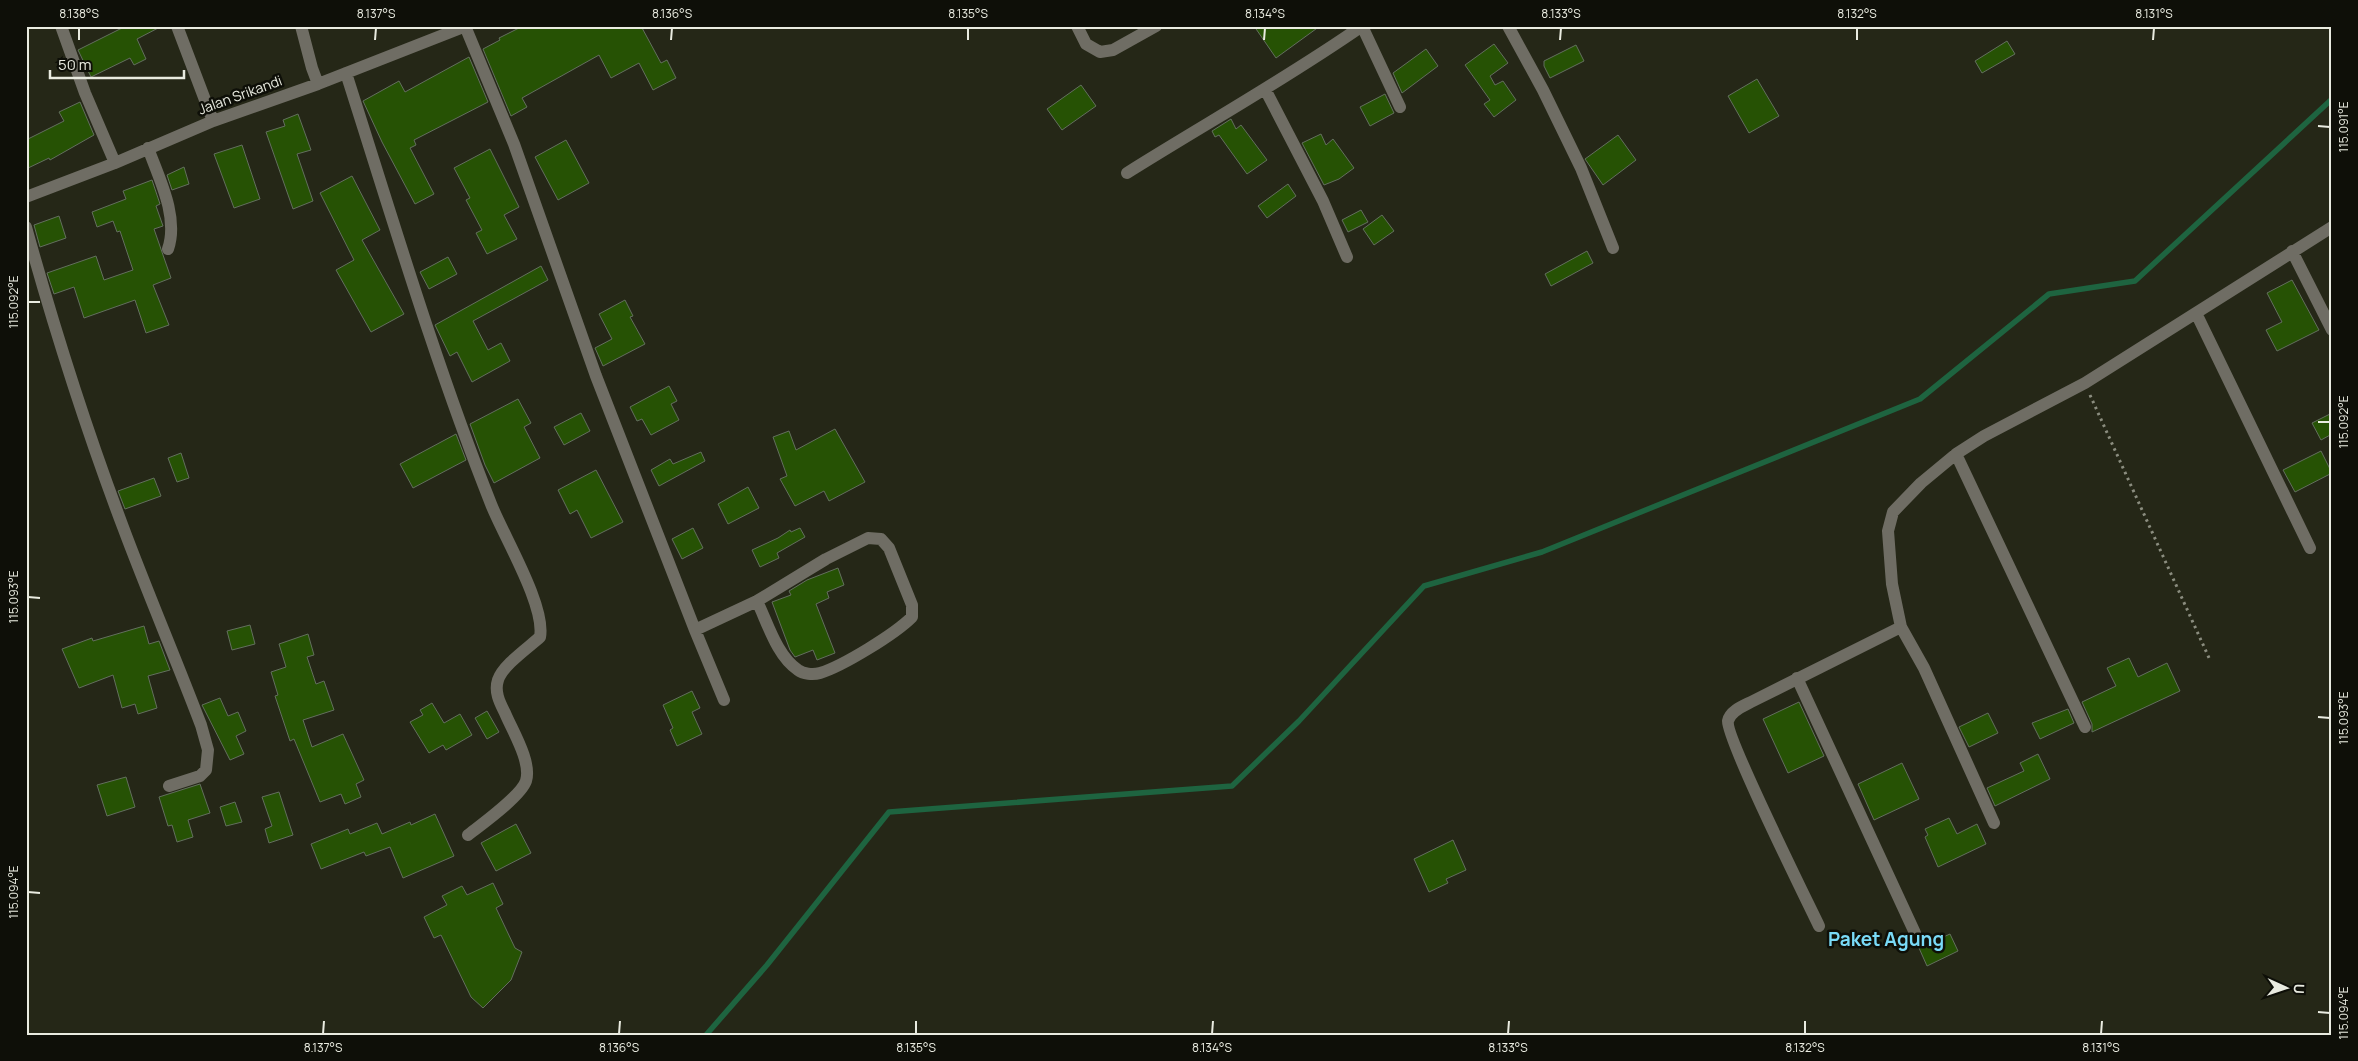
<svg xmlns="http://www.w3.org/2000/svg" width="2358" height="1061" font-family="Manrope,sans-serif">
  <rect width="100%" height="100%" fill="#252717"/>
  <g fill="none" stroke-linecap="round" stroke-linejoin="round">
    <path stroke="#1e6440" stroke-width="5.5" d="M706 1035 767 965 889 812 1232 786 1299 721 1424 586 1542 552 1920 399 2049 294 2135 281 2332 99"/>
  </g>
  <path fill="#265204" stroke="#636f5e" d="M126 26H162L137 39 146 59 134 65 130 58 91 77 78 50Z
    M523 26H641L661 63 667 60 676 78 653 90 639 63 611 78 599 55 522 98 527 107 511 116 483 49 500 40 499 38Z
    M1254 26H1320L1276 58Z
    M2007 41 2015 54 1982 73 1975 61Z
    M1494 44 1508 63 1490 76 1495 85 1503 81 1516 100 1494 117 1484 104 1490 100 1465 65Z
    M1576 45 1584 61 1550 78 1544 66V61Z
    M1426 49 1438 66 1402 93 1393 73Z
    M469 57 488 102 414 140 416 145 410 148 434 194 415 204 382 142 363 101 399 81 405 92Z
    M1757 79 1779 116 1749 133 1728 96Z
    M1081 85 1096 106 1062 130 1047 109Z
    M1385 94 1394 113 1370 126 1360 107Z
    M80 102 94 135 50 160 49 158 26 169V140L64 121 59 112Z
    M298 114 311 150 297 154 313 201 293 209 266 132 285 126 283 120Z
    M1231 119 1236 129 1241 125 1267 160 1247 174 1219 135 1215 137 1212 131Z
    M1321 134 1326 145 1333 139 1354 168 1339 179 1324 185 1302 143Z
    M1618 135 1636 160 1603 185 1585 159Z
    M566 140 589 183 558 200 535 157Z
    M242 145 260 199 234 208 214 154Z
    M490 149 519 207 504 215 517 239 487 254 476 233 482 230 466 200 470 198 454 168Z
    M184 167 189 184 172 190 167 175Z
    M352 176 380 230 362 240 404 314 371 332 336 270 354 260 320 193Z
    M152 180 160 204 156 206 163 226 154 229 171 278 153 285 169 325 146 333 135 300 84 318 74 287 54 294 47 273 96 256 104 280 133 270 120 231 117 232 113 221 97 227 92 212 126 199 123 191Z
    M1288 184 1296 196 1267 218 1258 206Z
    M1361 210 1368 222 1348 232 1342 220Z
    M1382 215 1394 231 1374 245 1363 229Z
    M59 216 66 238 40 247 34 225Z
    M1587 251 1593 263 1551 286 1545 274Z
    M448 257 457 274 429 289 420 272Z
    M541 266 548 280 473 321 488 350 501 343 510 361 472 382 457 352 450 356 435 325Z
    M2292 280 2319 330 2277 351 2266 330 2282 322 2267 293Z
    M625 300 633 316 630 317 645 344 603 366 595 348 612 339 599 314Z
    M669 386 677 401 671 404 679 420 651 435 642 419 637 421 630 407Z
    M518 399 531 423 524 427 540 458 494 483 485 465 470 424Z
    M581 413 590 431 564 445 554 427Z
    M2332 413V434L2321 440 2312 423Z
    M835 429 865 482 829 501 824 491 795 506 780 479 787 476 773 437 789 431 796 450Z
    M456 434 466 460 413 488 400 464Z
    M2321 451 2332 473 2295 492 2283 470Z
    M701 452 705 461 659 486 651 470 670 459 673 464Z
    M181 453 189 478 177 482 168 458Z
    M596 470 623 522 591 538 577 510 570 514 558 490Z
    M154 478 161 496 125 509 118 491Z
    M748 487 759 508 728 524 718 504Z
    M693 528 703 548 682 559 672 539Z
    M800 528 805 537 777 553 779 558 760 567 752 550 778 538 790 530 791 532Z
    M838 568 844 585 827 592 829 598 816 604 835 653 817 660 813 650 795 657 790 650 772 602 791 595 789 591 807 580Z
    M250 625 255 644 232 650 227 631Z
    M144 626 149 644 159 641 170 670 148 676 157 708 138 714 135 704 122 708 113 675 79 688 62 649 92 638 93 641Z
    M308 634 314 655 307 657 316 684 324 681 334 710 303 720 312 747 343 734 364 780 356 784 361 797 345 804 341 794 320 802 294 739 290 741 275 696 278 695 271 672 286 667 279 644Z
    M2129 658 2138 677 2167 663 2180 691 2092 732V724L2082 702 2116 686 2107 668Z
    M692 691 700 708 692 712 702 734 677 746 670 730 673 728 663 705Z
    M220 698 228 716 238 712 246 731 236 736 244 754 230 760 202 705Z
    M1799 702 1824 756 1788 773 1763 719Z
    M432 703 444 723 460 714 472 735 446 750 443 745 429 753 410 722 423 715 420 710Z
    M2068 709 2074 723 2040 739 2032 723Z
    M487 711 499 732 487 739 475 718Z
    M1988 713 1998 733 1969 747 1959 727Z
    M2038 754 2050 779 1995 806 1987 788 2024 771 2020 763Z
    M1902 763 1919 799 1874 820 1858 784Z
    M126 777 135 807 107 816 97 785Z
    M200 784 210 813 188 820 193 837 177 842 172 825 168 826 159 797Z
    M279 792 293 835 269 843 265 829 272 826 262 797Z
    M235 802 242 822 226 826 220 807Z
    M435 814 454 856 403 878 390 847 366 856 364 852 321 869 311 844 348 829 350 834 377 823 382 834 410 822 411 825Z
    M1949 818 1957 834 1977 824 1986 844 1938 867 1925 837 1928 835 1925 829Z
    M516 824 531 853 496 871 481 843Z
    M1453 840 1466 870 1446 879 1448 883 1429 892 1414 859Z
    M493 883 503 904 496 908 515 948 522 952 511 980 483 1008 471 997 441 935 434 938 424 917 447 905 442 896 462 886 467 895Z
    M1950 934 1958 951 1927 966 1919 948Z"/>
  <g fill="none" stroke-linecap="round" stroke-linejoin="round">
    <path stroke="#8b8d7f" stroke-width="3" stroke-dasharray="2.5 4" stroke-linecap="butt" d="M2090 395 2210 660"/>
    <path stroke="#6f6d64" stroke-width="12" d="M61 26 85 93 115 163
      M177 26 213 121
      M301 26 312 68 318 84
      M465 26 514 144 596 376 695 630 724 700
      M1077 26 1086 44 1100 52 1113 50 1156 26
      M1362 26 1400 107
      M1508 26 1543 90 1581 168 1613 248
      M346 73C392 217 435 363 491 504 503 535 546 606 540 637 528 648 503 665 498 680 494 692 500 703 505 713 512 730 532 762 526 781 521 796 482 824 468 835
      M1265 89 1323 201 1347 257
      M148 148C159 178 179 217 168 249
      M1127 173C1205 124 1286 79 1362 26
      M26 197 115 163 213 121 318 84 466 26
      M26 227C54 328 86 429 123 527 148 594 176 659 201 725L208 750 206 770 200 776 169 786
      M2292 251 2332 330
      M2196 313 2310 548
      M1956 454 2085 727
      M1901 627 1924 668 1994 823
      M695 630 757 601 826 559 868 538 881 539 889 548 912 605V617C895 634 843 666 820 673 813 675 803 674 798 670 777 656 768 624 757 601
      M1797 678 1915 933
      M1819 926C1807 901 1725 735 1728 721 1730 711 1743 706 1751 702L1901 627 1892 584 1888 531 1893 512 1921 483 1956 454 1984 436 2085 383 2332 227"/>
  </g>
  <path fill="none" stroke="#e9ebe0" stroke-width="2" d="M79 40V28M375 40 376 28M671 40 672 28M968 40V28M1264 40 1265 28M1560 40 1561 28M1857 40V28M2153 40 2154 28M2318 126 2330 127M28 302H40M2318 422H2330M28 597 40 598M2318 717 2330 718M28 892 40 893M2318 1012 2330 1013M323 1034 324 1021M619 1034 620 1021M916 1034V1021M1212 1034 1213 1021M1508 1034 1509 1021M1805 1034V1021M2101 1034 2102 1021"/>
  <g text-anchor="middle" stroke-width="5" stroke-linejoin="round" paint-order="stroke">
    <g font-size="14" fill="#e9ebe0" stroke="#0e0f08">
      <text transform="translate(240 95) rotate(-20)" y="5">Jalan Srikandi</text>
    </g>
    <g font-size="19" font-weight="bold" fill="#79daf7" stroke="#0e0f08">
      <text x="1886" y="946">Paket Agung</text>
    </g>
  </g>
  <rect width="2358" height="1061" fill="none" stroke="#0e0f08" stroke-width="55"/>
  <g transform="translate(2286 988) rotate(93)" stroke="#0e0f08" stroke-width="4" paint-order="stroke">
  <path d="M0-4L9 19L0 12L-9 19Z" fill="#e9ebe0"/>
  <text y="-8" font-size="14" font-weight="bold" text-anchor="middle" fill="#e9ebe0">U</text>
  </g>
  <path d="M50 70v8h134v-8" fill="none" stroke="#e9ebe0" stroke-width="2.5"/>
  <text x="58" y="70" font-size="15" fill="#e9ebe0" stroke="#0e0f08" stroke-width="4" paint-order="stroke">50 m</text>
  <rect x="28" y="28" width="2302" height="1006" fill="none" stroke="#e9ebe0" stroke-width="2"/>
  <g font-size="12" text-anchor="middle" fill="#e9ebe0">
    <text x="79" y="18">8.138°S</text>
    <text x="376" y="18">8.137°S</text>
    <text x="672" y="18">8.136°S</text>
    <text x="968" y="18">8.135°S</text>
    <text x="1265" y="18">8.134°S</text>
    <text x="1561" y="18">8.133°S</text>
    <text x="1857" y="18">8.132°S</text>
    <text x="2154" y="18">8.131°S</text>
    <text transform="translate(2344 127) rotate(-90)" y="4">115.091°E</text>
    <text transform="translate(14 302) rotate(-90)" y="4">115.092°E</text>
    <text transform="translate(2344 422) rotate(-90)" y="4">115.092°E</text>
    <text transform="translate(14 597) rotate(-90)" y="4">115.093°E</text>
    <text transform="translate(2344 718) rotate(-90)" y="4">115.093°E</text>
    <text transform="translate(14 892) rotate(-90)" y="4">115.094°E</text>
    <text transform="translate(2344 1013) rotate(-90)" y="4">115.094°E</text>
    <text x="323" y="1052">8.137°S</text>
    <text x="619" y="1052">8.136°S</text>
    <text x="916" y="1052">8.135°S</text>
    <text x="1212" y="1052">8.134°S</text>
    <text x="1508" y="1052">8.133°S</text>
    <text x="1805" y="1052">8.132°S</text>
    <text x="2101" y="1052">8.131°S</text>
  </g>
</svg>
